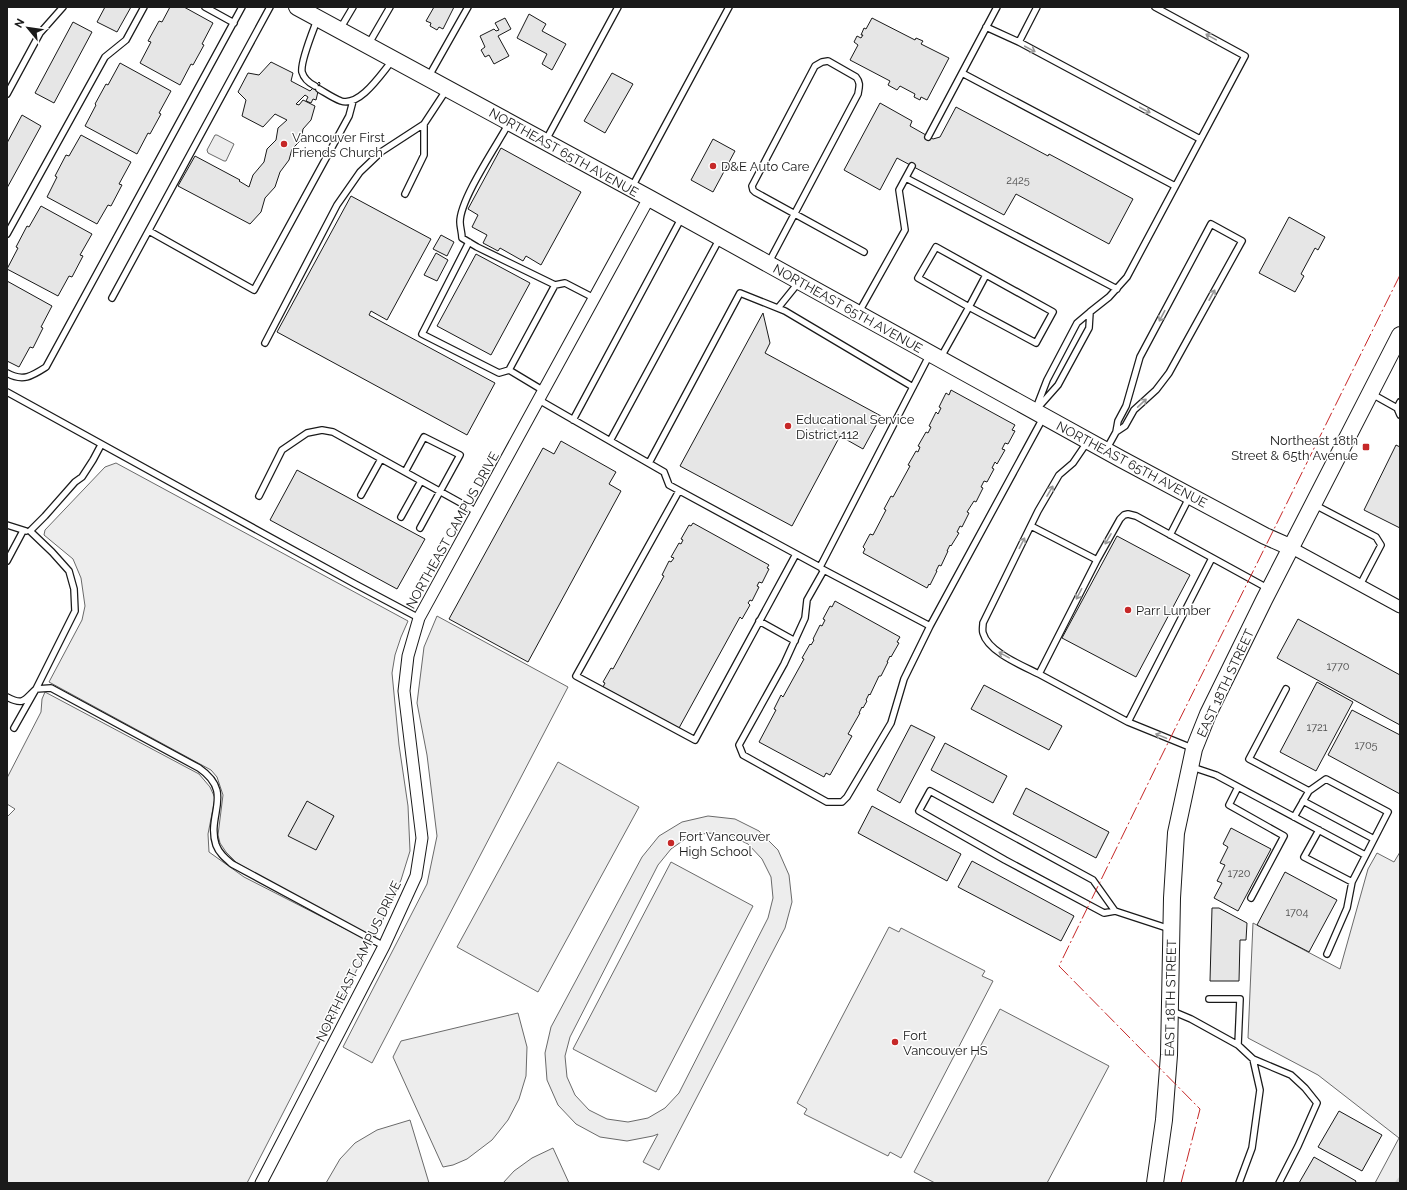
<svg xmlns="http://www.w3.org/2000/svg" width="1407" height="1190" font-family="Raleway,sans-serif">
  <rect width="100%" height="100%" fill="#fff"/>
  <path fill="#ededed" stroke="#6a6a6a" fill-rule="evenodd" d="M215 135H217L234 144 226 161H224L208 153 207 150Z
    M116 463 408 621 401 637 395 655 392 673 399 745 408 806 410 851 401 880 375 937 368 935 237 863 226 852 220 843 218 835 223 795 217 777 211 770 49 682 82 620 85 606 81 578 73 559 44 535 45 530 105 467Z
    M437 616 568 687 372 1063 343 1047 427 884 437 836 427 755 417 703 424 647Z
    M45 692 199 774 210 787 215 798 208 834 209 852 244 877 371 942 247 1183H7V817L15 809 7 804V778L41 712 42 699Z
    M558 762 639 807 538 992 457 947Z
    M708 816 735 819 759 831 778 850 789 875 792 902 785 928 659 1170 643 1162 658 1134 653 1136 627 1141 600 1137 576 1124 558 1105 547 1080 545 1053 551 1027 642 857 659 836 682 822ZM708 833 729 835 748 844 762 859 771 877 773 898 768 918 679 1093 665 1108 648 1118 628 1122 607 1119 589 1110 575 1095 567 1077 565 1056 570 1037 658 865 671 849 688 837Z
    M1400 852V1183H1375L1399 1138 1318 1075 1248 1038 1253 923 1340 969 1368 869 1377 853 1394 862Z
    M671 862 753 906 656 1092 573 1049Z
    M889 927 899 932 901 928 985 971 982 976 993 981 901 1158 890 1152 888 1156 804 1114 807 1109 797 1103Z
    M1000 1009 1109 1066 1047 1183H935L914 1172Z
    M518 1013 527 1047 526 1076 519 1099 508 1120 492 1140 467 1159 453 1165 443 1167 393 1057 401 1041Z
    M410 1120 429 1183H326L340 1159 355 1143 377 1130Z
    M553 1148 569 1183H503L514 1171 532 1158Z"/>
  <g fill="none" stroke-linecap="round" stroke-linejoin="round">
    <path stroke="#d7d7d7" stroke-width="4" d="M1397 1183 1400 1179"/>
  </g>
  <path fill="#e6e6e6" stroke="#1a1a1a" d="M105 7H131L117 32 97 22Z
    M170 7H184L213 23 202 44 204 45 193 65 191 64 180 85 140 63 151 42 148 41 159 21 162 22Z
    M434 7H454L443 29 439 27 437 30 430 26 431 23 426 21Z
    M529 14 546 24 542 31 566 44 552 70 542 64 547 54 517 38Z
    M505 18 511 29 498 36 509 56 494 64 489 55 485 57 481 50 485 47 480 36 494 29 496 31 499 30 495 23Z
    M872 18 915 40 916 38 923 41 921 44 949 58 927 100 921 97 920 100 914 97 915 94 900 86 897 90 888 85 890 81 850 60 858 45 854 42 857 36 861 38 863 35H861L864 28 866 29Z
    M73 22 92 32 54 103 35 93Z
    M271 62 293 73 291 81 310 91 319 82 320 83 316 100 313 99 311 103 306 101 308 97 305 95 296 104 299 105 303 100 315 106 311 120 303 129 301 140 292 149 289 160 280 172 275 187 265 198 261 212 250 224 178 186 195 156 240 180 239 181 249 187 253 175 264 162 267 149 276 140 278 128 287 120 275 114 263 127 242 116 246 100 238 92 248 73 259 75Z
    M120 63 171 91 159 113 161 114 150 134 148 133 137 154 85 126 96 105 95 104 106 84 108 85Z
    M612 73 633 84 605 133 584 121Z
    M880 103 912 121 910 126 933 139 940 137 956 107 1048 156 1049 154 1133 199 1109 244 1016 194 1004 215 897 158 880 190 844 170Z
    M22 115 41 126 7 188V143Z
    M81 135 131 162 119 184 122 185 111 206 108 205 97 224 47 197 57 177 55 176 66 155 69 156Z
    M713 139 735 151 713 192 691 180Z
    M501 148 581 192 541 265 526 256 523 261 500 248 498 251 483 243 487 235 472 227 478 215 468 209Z
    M351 196 431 239 387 320 371 311 369 315 495 383 467 435 277 332Z
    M41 206 92 234 80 255 83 256 72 277 69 276 58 296 7 269 18 248 16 247 27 226 29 227Z
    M1289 217 1325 237 1318 250 1315 248 1301 274 1304 276 1295 292 1259 273Z
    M441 235 454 242 447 256 433 249Z
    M436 253 448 260 437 281 424 275Z
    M476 254 530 283 491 355 437 326Z
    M7 281 52 306 41 327 43 328 33 348 30 347 19 367 7 361Z
    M763 313 770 343 765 353 881 416 863 449 840 436 792 526 680 466Z
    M951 390 1015 425 1012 430 1015 431 1008 444 1005 443 1002 449 1005 450 997 464 995 462 992 468 994 469 987 482 984 481 981 487 983 488 976 502 974 501 967 512 969 513 962 527 960 526 957 532 959 533 951 546 950 545 947 551H948L941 566 939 565 936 571H937L930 585 929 584 927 588 863 553 865 549 863 547 870 534 873 535 886 510 884 509 891 496 893 497 910 466 908 465 916 451 918 452 920 447 918 446 926 432 928 433 931 427 929 426 936 412 938 414 941 408 939 407 946 393 949 395Z
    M561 441 616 472 609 484 621 491 528 662 449 619 543 448 554 454Z
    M1396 445 1400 447V528L1364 510Z
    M297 470 425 539 397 589 270 520Z
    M693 523 769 565 767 568 769 569 762 583 759 582 757 586 759 587 752 601 750 600 748 603 750 605 742 619 740 617 679 728 603 687 605 683 603 682 611 668 613 669 664 576 662 575 669 561 671 562 674 558 671 557 679 543 681 544 683 540 681 539 689 525 691 526Z
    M1117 536 1190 575 1136 677 1062 638Z
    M835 601 900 637 897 642 899 643 891 657 890 656 887 662H888L881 676H879L870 695 869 694 866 700 867 701 863 708 862 707 859 713H860L848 734 852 736 830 775 826 773 824 777 759 742 776 710 774 709 781 695 783 697 804 659 802 658 810 644 811 645 814 640 813 639 820 625 822 626 825 620 823 619 830 606 832 607Z
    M1298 619 1400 675V725L1277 658Z
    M1317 682 1353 702 1316 771 1280 752Z
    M984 685 1062 726 1049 750 971 709Z
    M1352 710 1400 735V794L1328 755Z
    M911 725 935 737 900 803 877 790Z
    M945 743 1007 776 993 803 931 770Z
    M1026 788 1109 832 1096 858 1013 814Z
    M307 801 334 816 316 850 288 836Z
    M872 806 961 854 947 881 858 833Z
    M1231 828 1271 849 1238 911 1214 898 1222 883 1217 881 1225 865 1220 863 1228 847 1223 844Z
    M972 861 1074 916 1061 941 958 887Z
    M1285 872 1337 900 1309 952 1257 925Z
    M1212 908H1219L1247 923 1246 940H1240L1239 981H1210Z
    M1339 1111 1382 1135 1362 1171 1318 1147Z
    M1314 1157 1356 1181 1355 1183H1299Z"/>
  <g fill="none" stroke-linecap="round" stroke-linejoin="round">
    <g stroke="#1a1a1a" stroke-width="8">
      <path id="lane" d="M205 7 234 23
        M1037 7 1019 42 1200 139
        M986 27 1019 42
        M340 29 353 7
        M368 45 390 7
        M962 73 1175 186
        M429 76 468 7
        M315 86C309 83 304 79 302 72 300 62 313 31 317 20
        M319 89C326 93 333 98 341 101 360 107 381 74 392 61
        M7 94 40 33 63 7
        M509 123C497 145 460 199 460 222 460 227 462 233 462 238L477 247 555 285
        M928 137 997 7
        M546 140 618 7
        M906 178 1117 289
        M632 187 729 7
        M405 194 424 155V124
        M149 231 254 290 349 116 353 101
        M7 234 105 57 126 40 144 7
        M469 242 422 334 499 373 509 370
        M769 262 858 94C859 87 861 83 856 77L828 61 822 62 815 66 752 186 753 190 755 192 864 252
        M112 298 270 7
        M778 308 799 282
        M859 312 905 230 899 190 912 166
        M1090 312 1109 297 1127 277 1245 56 1155 7
        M1090 312 1089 328 1058 385 1035 411 1047 380 1077 323Z
        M265 343 337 205 360 172 381 152 424 124 447 89
        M941 357 969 307 1036 343 1053 312 936 247 918 278 969 307 986 275
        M7 373C23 382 32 376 46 367L242 7
        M544 391 509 370 555 285 565 283 594 298
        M7 392 355 584 419 618
        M1372 394 1397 408 1400 415
        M539 400 664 472 669 485 820 567 930 354
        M1397 408 1400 402
        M573 420 682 217
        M610 441 720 238
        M1088 441 1073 463 1059 475 1038 511 983 623C983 626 982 630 983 633 988 652 1023 666 1039 674L1097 560 1120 519 1124 515 1128 514 1136 516 1269 589
        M1106 450 1116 432 1118 421 1126 406 1140 357 1211 224 1242 241 1169 373 1156 390 1134 410 1125 426 1116 432
        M649 463 740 293 785 311 913 387
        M405 472 424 437 460 455 420 528
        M679 491 576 676 695 740 796 554
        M361 495 381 459
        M259 496 282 450 307 433 322 430 333 432 477 512
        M1315 505 1376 537 1381 545 1360 585
        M401 517 421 481
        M7 525 26 531
        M1031 526 1097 560
        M1170 535 1189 498
        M7 561 23 531
        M822 569 930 626 1043 418
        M824 570 807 600 805 618 784 664 739 745 743 755 827 802H842L847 797 891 723 904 679 930 626
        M759 621 795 641
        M1039 674 1128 722 1192 748
        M1286 689 1249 759 1309 791 1294 817
        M7 697C24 706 24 700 36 689L51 688 199 768C235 793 206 814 216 845 219 853 225 858 232 864L384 946
        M1128 722 1212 558
        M14 728 36 689 75 611 74 589 69 571 52 552 30 531 45 516 75 482 82 477 93 460 101 445
        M1192 767 1216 775 1365 855
        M1238 787 1229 805 1284 836 1251 898
        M1309 791 1326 779 1388 812 1352 882 1347 908 1327 954
        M1303 801 1374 839
        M1319 830 1304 857 1352 882
        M1115 911 1104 913 1005 860 919 811 930 791 1093 880 1115 911 1170 929
        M1172 1011 1191 1019 1238 1045 1240 999H1209
        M1238 1045 1253 1059 1291 1075 1305 1088 1317 1103 1298 1146 1279 1183
        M1239 1183 1252 1148 1260 1090 1253 1059"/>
    </g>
    <g stroke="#1a1a1a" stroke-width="13">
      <path id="street" d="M1290 547 1400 607
        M261 1183 384 946 416 876 422 838 404 691 408 656 419 618 649 198"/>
    </g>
    <g stroke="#1a1a1a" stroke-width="18">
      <path id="secondary" d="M297 7 649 198 1121 459 1265 536 1290 547
        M1155 1183 1164 1120 1169 1055 1172 898 1176 833 1194 749 1208 714 1264 600 1400 335"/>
    </g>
    <use href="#lane" stroke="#fff" stroke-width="5.5"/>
    <use href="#street" stroke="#fff" stroke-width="11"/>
    <use href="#secondary" stroke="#fff" stroke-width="16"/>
    <path stroke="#c62828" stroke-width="1" stroke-dasharray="14 3 2 3" stroke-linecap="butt" d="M1181 1183 1200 1109 1059 966 1160 759 1400 275"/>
  </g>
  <defs><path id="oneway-shaft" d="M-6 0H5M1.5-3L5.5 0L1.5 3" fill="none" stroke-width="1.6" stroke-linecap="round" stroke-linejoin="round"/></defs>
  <g stroke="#989898">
    <use href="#oneway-shaft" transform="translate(1211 37) rotate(-151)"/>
    <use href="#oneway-shaft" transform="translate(1030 49) rotate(28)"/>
    <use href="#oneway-shaft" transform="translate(1145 110) rotate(28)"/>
    <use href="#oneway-shaft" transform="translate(1212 295) rotate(-61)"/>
    <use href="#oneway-shaft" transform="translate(1162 316) rotate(118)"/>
    <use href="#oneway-shaft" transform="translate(1142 403) rotate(-43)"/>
    <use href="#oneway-shaft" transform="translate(1050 491) rotate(-60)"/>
    <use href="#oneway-shaft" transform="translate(1108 539) rotate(120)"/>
    <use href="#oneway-shaft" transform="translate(1022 543) rotate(-63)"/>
    <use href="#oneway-shaft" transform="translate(1079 594) rotate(117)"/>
    <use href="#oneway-shaft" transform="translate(1004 655) rotate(-151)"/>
    <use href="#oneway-shaft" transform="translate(1161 736) rotate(-158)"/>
  </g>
  <g fill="#c62828" stroke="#fff" stroke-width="1.5">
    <circle cx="284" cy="144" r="4"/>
    <circle cx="713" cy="166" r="4"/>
    <circle cx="788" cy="426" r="4"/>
    <rect x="1362" y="443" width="8" height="8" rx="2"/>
    <circle cx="1128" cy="610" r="4"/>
    <circle cx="671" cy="843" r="4"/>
    <circle cx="895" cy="1042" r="4"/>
  </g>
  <g text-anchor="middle" stroke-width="3" stroke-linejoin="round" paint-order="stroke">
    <g font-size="11" fill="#4d4d4d">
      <text x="1018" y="184">2425</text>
      <text x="1338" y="670">1770</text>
      <text x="1317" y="731">1721</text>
      <text x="1366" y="749">1705</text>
      <text x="1239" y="877">1720</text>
      <text x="1297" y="916">1704</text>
    </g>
    <g font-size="13" fill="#1a1a1a" stroke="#fff" text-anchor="start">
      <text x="292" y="142">Vancouver First<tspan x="292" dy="15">Friends Church</tspan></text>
      <text x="721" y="171">D&amp;E Auto Care</text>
      <text x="796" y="424">Educational Service<tspan x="796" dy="15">District 112</tspan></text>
      <text x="1358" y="445" text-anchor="end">Northeast 18th<tspan x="1358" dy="15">Street &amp; 65th Avenue</tspan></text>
      <text x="1136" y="615">Parr Lumber</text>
      <text x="679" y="841">Fort Vancouver<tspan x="679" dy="15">High School</tspan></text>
      <text x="903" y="1040">Fort<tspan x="903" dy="15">Vancouver HS</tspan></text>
    </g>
    <g font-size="13" fill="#1a1a1a" stroke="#fff">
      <text transform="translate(564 152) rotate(29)" y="5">NORTHEAST 65TH AVENUE</text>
      <text transform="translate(848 308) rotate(29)" y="5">NORTHEAST 65TH AVENUE</text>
      <text transform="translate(1132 464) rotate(28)" y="5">NORTHEAST 65TH AVENUE</text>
      <text transform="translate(452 530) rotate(-61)" y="5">NORTHEAST CAMPUS DRIVE</text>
      <text transform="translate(1225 683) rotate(-65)" y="5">EAST 18TH STREET</text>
      <text transform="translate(358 961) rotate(-64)" y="5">NORTHEAST CAMPUS DRIVE</text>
      <text transform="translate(1170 998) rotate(-89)" y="5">EAST 18TH STREET</text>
    </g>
  </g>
  <rect width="1407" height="1190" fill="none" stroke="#1a1a1a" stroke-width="16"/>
  <g transform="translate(28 28) rotate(299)" stroke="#ffffff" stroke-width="3" paint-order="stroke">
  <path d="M0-3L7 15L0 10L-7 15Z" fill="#1a1a1a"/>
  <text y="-6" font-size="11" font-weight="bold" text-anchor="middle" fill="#1a1a1a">N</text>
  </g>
</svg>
